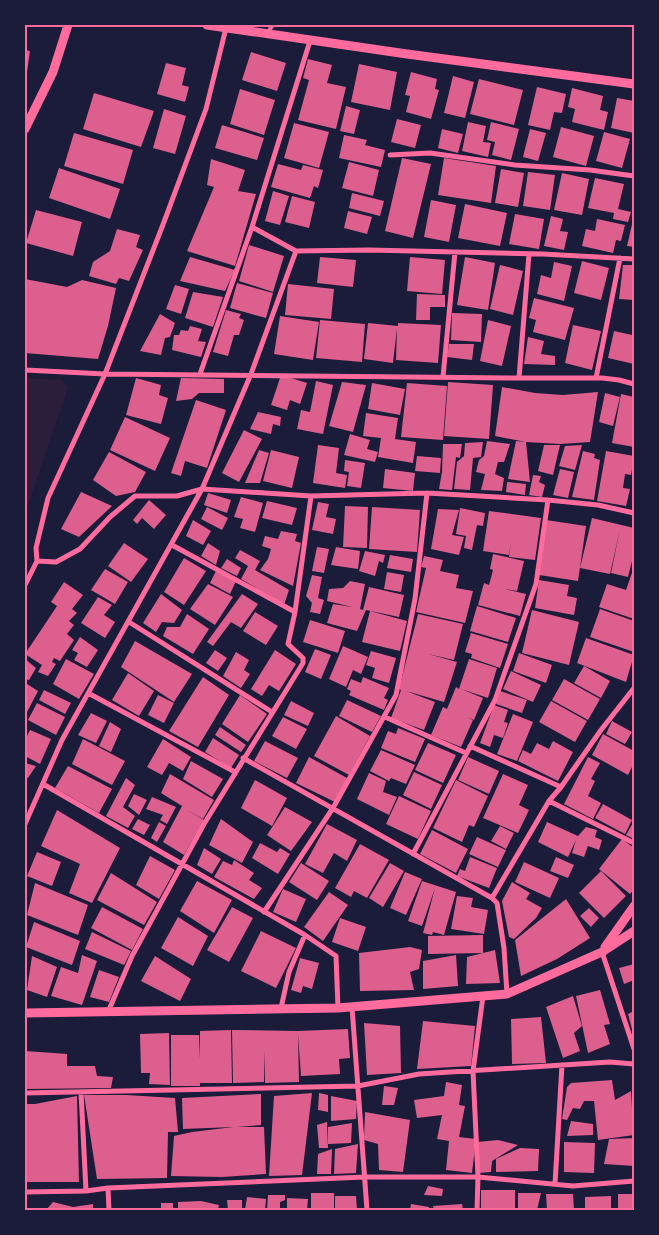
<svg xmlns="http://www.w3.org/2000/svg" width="659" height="1235" font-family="'IBM Plex Serif',serif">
  <rect width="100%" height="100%" fill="#1b1b3a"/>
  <path fill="#2a1e3b" d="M25 378 62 380 68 388 25 514Z"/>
  <path fill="#dd5f8e" d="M25 50 30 51 27 72H25Z
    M251 52 286 63 277 91 242 80Z
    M308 59 332 65 327 83 346 87 336 129 298 120 309 80 303 78Z
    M166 63 186 68 182 85 189 87 185 102 157 94Z
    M359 64 397 72 390 110 351 102Z
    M411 72 437 79 435 89 439 90 431 119 406 112 410 96 405 95Z
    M453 76 474 82 465 118 444 113Z
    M479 79 523 90 514 125 470 114Z
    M537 87 566 94 562 113 554 112 550 130 528 125Z
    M572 88 603 96 600 110 608 112 604 130 572 122 575 109 568 107Z
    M240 89 275 100 264 135 230 124Z
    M94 93 154 111 141 147 83 129Z
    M617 98 634 101V133L611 128Z
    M346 106 360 110 354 134 340 131Z
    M164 109 186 116 175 154 153 148Z
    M397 119 421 125 415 148 391 142Z
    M468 122 486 126 483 142 491 143 488 157 462 151Z
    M491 122 519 129 511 160 492 155 495 142 487 140Z
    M294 123 329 132 319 168 284 158Z
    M222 125 264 138 257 160 215 148Z
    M561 127 594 136 586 166 553 157Z
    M442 129 463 134 458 153 438 148Z
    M530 129 546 133 538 161 523 157Z
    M604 132 630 139 622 168 596 161Z
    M74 133 133 150 123 184 64 166Z
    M344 135 367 140 365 145 385 150 381 167 339 158Z
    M402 158 431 164 413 238 385 231Z
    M444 158 496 166 491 203 438 195Z
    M211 159 245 170 238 191 256 194 235 266 187 251 214 187 207 185Z
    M349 162 379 170 373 196 342 188Z
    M278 164 301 170 303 165 323 170 318 188 314 186 310 198 271 187Z
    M59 168 120 189 110 219 49 198Z
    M501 169 524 173 518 207 495 203Z
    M528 172 555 175 550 210 523 206Z
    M562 173 589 179 582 215 554 210Z
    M595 178 624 184 618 209 631 212 628 222 613 219 614 213 588 208Z
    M273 191 289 196 280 225 265 221Z
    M352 193 384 201 380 216 349 208Z
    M292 196 315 202 309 228 285 222Z
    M431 200 456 205 449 242 424 237Z
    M465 204 507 213 500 246 458 238Z
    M36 210 82 222 73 256 26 243Z
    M348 211 372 217 367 234 344 228Z
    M515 214 544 219 539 249 509 244Z
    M551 216 563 219 560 231 568 232 564 250 544 246Z
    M597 219 625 225 621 241 616 240 613 253 582 246 586 229 595 231Z
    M633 220H634V247L627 246Z
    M117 229 140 235 136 247 143 250 129 281 119 278 116 284 89 276 93 262 110 251Z
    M249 245 284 256 273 292 239 281Z
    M190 257 235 270 225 291 180 281Z
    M320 257 356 260 353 287 317 283Z
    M410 257 445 260 442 294 407 291Z
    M465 257 495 263 488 310 457 305Z
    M582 261 609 268 601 300 574 293Z
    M554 262 572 266 564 301 537 294 541 275 551 278Z
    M500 265 523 271 513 315 490 309Z
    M623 265H634V300L619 299Z
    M25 279 67 287 82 280 116 288 108 326 98 359 25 353Z
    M237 283 273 293 266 318 230 308Z
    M288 284 334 289 331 319 285 315Z
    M175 285 189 289 181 314 166 309Z
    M193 292 223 297 213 327 185 318Z
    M417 294 445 295V307H430V320H416Z
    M534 298 574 308 565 340 533 332 536 320 529 318Z
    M226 310 241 314 239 318 244 320 239 335H234L228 356 213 352Z
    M452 313 482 314 481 342 451 340Z
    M160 314 175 323 170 337 165 338 161 355 140 351Z
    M280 316 319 322 313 360 274 354Z
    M320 320 365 324 362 362 316 358Z
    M488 320 511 326 502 366 480 361Z
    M368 323 398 326V323L441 325 438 363 396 360 397 328 393 363 364 359Z
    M573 325 601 331 592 370 565 363Z
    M190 326 202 329 198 341 206 342 201 357 172 350 174 335H179L181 330 188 331Z
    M633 327 634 364 608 358 614 331 632 335Z
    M528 337 544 341 541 354 555 356V365L524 364Z
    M449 344H474L472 360 447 357Z
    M281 375 307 383 300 404 290 400 287 410 271 405Z
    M136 378 161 385 159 395 168 398 161 424 126 415Z
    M181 378 224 379V393H199L192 399 176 401Z
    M316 381 333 385 323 434 297 429 301 410 310 412Z
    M342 382 366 385 353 432 329 426Z
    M448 382 493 385 489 439 444 436Z
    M372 383 405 389 400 415 368 409Z
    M407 383 447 386 443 440 401 437Z
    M502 387 535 393 563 395 598 392 590 442 560 444 526 442 495 436Z
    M605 393 620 397 613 426 599 422Z
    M621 394 634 397V447L612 443Z
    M196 400 226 410 207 468 185 461 181 476 171 473Z
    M258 412 281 417 280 426 273 424 271 434 250 429Z
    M366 413 398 418 395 439 416 442 413 463 378 457 381 438 363 436Z
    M125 417 170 438 155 471 110 450Z
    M244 430 262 439 239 482 222 473Z
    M350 434 370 440 367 449 378 452 375 462 344 455Z
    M487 441 510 444 504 462H498L495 474 504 478 502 491 481 490 485 474 476 472 479 460 484 456Z
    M516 441 526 442 530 482 508 479Z
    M483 442 481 457 473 458 470 490 454 489 457 462 464 456 465 443Z
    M443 444H462L460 458 456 457 452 490 439 489 442 472Z
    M318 445 339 448 336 473 347 475 345 488 313 483Z
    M544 445H560L553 475 538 471Z
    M582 445 575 470 559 466 565 446Z
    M259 450 269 453 260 483H245Z
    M271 450 299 457 292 488 263 481Z
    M583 451 595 454 594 458 600 460 594 500 572 497Z
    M606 451 634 456 631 475 625 474 623 488 630 489 626 506 597 501Z
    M109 452 146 472 135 492 116 496 93 480Z
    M417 456 441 458 440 473 415 471Z
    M345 460 365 463 361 488 347 486 349 472 344 471Z
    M385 469 415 473 413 491 383 488Z
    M560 469 574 472 568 498 553 495Z
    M533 475 541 476 539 482 545 485 542 497 529 495Z
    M507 482 526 484 525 495 506 492Z
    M81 492 112 506 79 537 61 529Z
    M208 493 231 500 227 513 204 505Z
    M241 497 263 503 255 532 240 528 243 519 234 517Z
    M149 500 166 515 154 529 142 518 137 524 133 520Z
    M267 501 297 508 292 525 262 518Z
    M318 502 329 504 326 517 336 519 333 534 312 530Z
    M345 506 368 507 367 548 343 547Z
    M207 507 228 518 222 530 201 519Z
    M372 507 420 510 417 552 369 549Z
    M460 508 485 513 483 526 477 525 472 550 464 548 466 536 456 534Z
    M438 509 459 510 452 535 464 537 459 555 431 549Z
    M489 511 541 518 535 560 509 557 511 542 509 555 483 551Z
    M592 518 634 528V562L632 561 628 577 611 573 620 529 610 574 580 568Z
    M193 520 211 531 203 545 186 536Z
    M546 520 586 526 578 581 539 575Z
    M281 531 297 534 295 541 301 543 293 586 260 570 268 559 271 549 262 546 265 536 278 539Z
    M124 543 148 559 131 582 108 566Z
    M208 543 220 551 216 565 201 556Z
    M317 547 329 549 324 573 312 571Z
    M336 547 360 551 358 569 331 565Z
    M240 550 260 561 255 570 289 590 284 605 241 579 248 566 235 558Z
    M365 551 385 555 383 563 379 561 375 576 359 571Z
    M493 554 524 561 517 591 505 589 526 594 520 616 478 605 484 583 489 585 493 570 490 569Z
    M390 555 413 559 411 572 387 568Z
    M424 556 443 560 440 571 459 575 456 588 473 591 465 623 416 612 426 568 421 567Z
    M184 558 206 571 184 605 164 592Z
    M227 559 241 568 237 576 221 568Z
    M634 567V619L599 607 607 584 626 590Z
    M105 569 128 582 115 604 91 590Z
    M216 571 236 581 230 594 210 583Z
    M387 572 404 575 401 592 384 589Z
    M312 575 322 577 318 598 324 600 320 614 310 612 312 603 306 596Z
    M539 580 569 585 567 596 577 598 574 615 535 608Z
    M350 581 365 584 360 609 363 610 369 587 404 595 399 617 366 610 357 631 327 623 333 604 352 607 327 601 329 589 343 588Z
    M64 582 83 595 72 609 77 613 69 621 74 625 67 634 74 640 60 661 54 658 52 662 56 664 48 676 38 672 42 665 25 654 57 606 51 602Z
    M208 584 233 597 215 625 190 609Z
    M161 594 182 610 174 623 162 622 156 632 143 623Z
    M242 594 258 604 241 628 231 622 213 646 207 642Z
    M98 597 112 605 104 615 115 622 105 638 81 623Z
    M477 606 516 618 508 642 470 631Z
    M600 609 634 621V652L590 637Z
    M532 610 579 622 569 665 522 653Z
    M370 611 407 621 400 651 362 642Z
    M255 612 278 626 266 645 243 631Z
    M187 614 209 629 193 654 163 636 167 627H180Z
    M418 614 463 624 454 660 428 654 457 662 444 702 406 691 435 702 424 730 391 718 401 690 399 689Z
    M310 620 345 631 338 653 303 642Z
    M471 633 508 644 500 668 471 658 472 654 465 652Z
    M80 637 98 650 87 667 74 660 78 653 72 650Z
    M586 638 634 655 626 682 577 663Z
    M135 641 192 674 174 702 121 667Z
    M343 646 368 657 361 674 353 670 346 687 329 679Z
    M315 649 331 655 321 679 305 672Z
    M215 650 227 658 218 671 206 663Z
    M275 650 296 664 279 691 269 685 262 696 251 689Z
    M371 651 396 658 389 683 372 678 375 668 366 665Z
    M236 652 249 660 244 670 250 674 241 688 223 676Z
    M519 653 552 665 546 683 513 671Z
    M25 659 36 668 29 680 25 679Z
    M66 659 94 674 79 699 53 684Z
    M469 659 497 668 488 698 461 689 483 698 474 720 467 717 473 720 461 747 431 735 443 707 447 709 456 687 459 689Z
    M584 666 610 681 601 698 574 683Z
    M511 671 541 685 533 702 503 689Z
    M128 673 154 691 139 716 112 700Z
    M203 677 229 695 198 747 169 731Z
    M363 677 389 688 384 698 388 700 384 710 349 695 351 691 347 689 351 679 361 683Z
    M564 679 600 699 588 720 552 700Z
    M27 684 38 691 25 716V688Z
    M44 690 71 703 65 714 39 700Z
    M500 691 527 700 522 713 496 704Z
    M158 695 174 703 164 723 148 715Z
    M240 695 267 714 248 742 222 724Z
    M347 700 381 716 372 732 339 716Z
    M291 701 314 713 308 726 284 715Z
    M551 701 587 721 575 742 539 722Z
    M37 703 65 717 56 735 28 720Z
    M494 705 508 710 504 722 508 723 503 738 494 735 490 747 480 743Z
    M91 713 107 721 96 743 78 735Z
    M513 714 533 722 517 761 497 754Z
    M336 716 370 736 349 775 314 756Z
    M283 717 307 729 296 749 272 736Z
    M612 721 632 732 625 744 606 734Z
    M110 722 121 729 111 752 99 746Z
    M220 727 246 745 241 752 215 735Z
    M398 728 425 739 415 762 381 748 388 731 396 734Z
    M30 730 51 739 40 764 25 756V740Z
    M603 734 634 751V763L628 775 592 755Z
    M213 738 239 755 231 768 205 752Z
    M83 739 125 761 112 785 72 764Z
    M163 739 191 757 183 771 169 763 162 775 147 767Z
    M265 741 298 758 287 778 254 761Z
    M553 741 573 752 558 781 518 761 523 750 531 754 537 743 549 749Z
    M428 743 456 755 443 783 415 770Z
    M381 750 415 765 406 784 391 778 389 781 370 771Z
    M309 757 347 778 337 803 296 783Z
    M468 757 499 771 489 794 458 780Z
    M588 757 600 763 591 779 595 781 588 796 601 803 593 819 564 804Z
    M191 761 223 779 212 797 183 779Z
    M25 763 36 766 28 778 25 777Z
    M68 766 112 789 99 813 55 788Z
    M414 772 442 785 431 809 403 795Z
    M369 773 386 781 383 792 397 797 389 815 357 799Z
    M170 774 214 800 203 819 185 809 204 820 184 855 163 842 182 806 161 793Z
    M503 774 528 785 519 805 529 810 518 833 483 818Z
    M126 778 135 785 123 807 135 816 128 828 106 816Z
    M255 780 287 798 272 826 241 808Z
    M456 780 488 796 474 827 469 825 462 842 433 828Z
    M134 794 147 800 139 815 128 806Z
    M399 796 431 811 418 839 386 824Z
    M152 797 176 807 167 824 160 820 163 815 146 809Z
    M603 804 632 820 625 834 595 818Z
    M285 807 312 822 291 851 267 835Z
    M57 810 120 848 92 903 69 893 80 864 41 846Z
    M138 819 150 825 144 835 132 829Z
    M221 819 253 842 242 863 209 845Z
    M634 821V839L626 835Z
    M159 822 166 826 157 842 151 838Z
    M547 822 578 836 586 827 597 830 595 837 602 840 599 850 588 846 584 857 572 853 576 840 568 857 538 842Z
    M327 824 357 840 347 861 334 853 323 873 305 864Z
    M500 826 514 833 506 849 491 841Z
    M432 830 468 849 456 873 420 854Z
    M477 837 506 850 498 867 469 854Z
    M622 839 634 848V889L630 894 599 869Z
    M260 843 277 852 280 848 290 854 278 874 252 858Z
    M360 844 389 860 367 898 354 891 351 897 335 888Z
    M204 848 221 859 212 874 197 865Z
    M37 852 61 862 52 886 27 876Z
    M150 856 175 870 159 899 136 885Z
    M470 857 497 868 489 888 457 876 460 869 465 871Z
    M556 857 574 865 568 878 550 871Z
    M234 860 254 873 249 880 262 888 254 899 214 877 223 861 232 865Z
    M524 862 559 878 550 898 515 882Z
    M301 863 329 881 317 900 289 882Z
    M390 863 404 871 383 907 369 898Z
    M601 871 626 896 604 918 579 893Z
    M405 872 422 879 406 915 390 908Z
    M111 873 157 902 144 925 97 900Z
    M197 881 232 900 214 933 180 911Z
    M422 881 456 892 444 935 433 932 432 935 423 933 435 888 422 926 408 921Z
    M512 882 530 893 526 899 542 908 536 918 514 939 509 937 502 901Z
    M35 883 88 905 78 935 27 915Z
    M283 889 306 899 296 922 273 912Z
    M329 892 348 905 323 941 304 927Z
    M457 896 473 898 471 907 488 910 484 934 451 929Z
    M566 899 590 938 557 959 521 976 515 940Z
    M102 907 143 929 132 950 91 928Z
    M232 907 253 918 229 962 207 950Z
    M589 908 599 918 591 927 580 916Z
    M178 917 208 936 193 966 161 948Z
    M340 918 366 927 358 951 332 942Z
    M34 922 80 941 72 965 26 947Z
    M261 931 296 948 276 988 241 971Z
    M92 932 131 951 124 965 85 949Z
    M483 935V953L428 954V936Z
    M410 947 422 950 419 969 410 972 414 990 360 991 359 953Z
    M495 950 500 983 466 984 467 957Z
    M82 955 97 961 82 1005 51 996 61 967 78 973Z
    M456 955 458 986 423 989V961Z
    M32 956 57 967 47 997 27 990Z
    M155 956 191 979 180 1001 141 981Z
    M300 958 319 963 312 989 303 986 301 993 291 990Z
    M634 964V980L624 984 619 968Z
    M99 970 119 977 109 1002 90 997Z
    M600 990 610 1024 604 1025 610 1044 588 1053 576 996Z
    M573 996 582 1026 574 1033 580 1051 563 1058 546 1007Z
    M634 1011V1033H633L628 1014Z
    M541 1017 546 1063 512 1064 511 1019Z
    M423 1021 475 1026 471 1066 417 1069Z
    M364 1023 400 1026 401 1073 367 1075Z
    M348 1029 350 1058 339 1059 340 1074 301 1076 298 1034 299 1082 265 1083V1050L264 1082 233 1083 232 1030 298 1031Z
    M231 1030 232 1083H200V1086H171V1035H199L200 1059V1031Z
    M169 1033 170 1085 149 1084 150 1073H141L140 1034Z
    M25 1051 67 1054V1066H95L97 1076 113 1077 111 1088 25 1089Z
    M612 1080 615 1100 631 1091 632 1109 634 1108V1135L598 1140 594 1101H584L580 1109 573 1108 567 1120 562 1119 567 1087 571 1083Z
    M446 1082 462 1085 459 1105 465 1106 459 1137 476 1139 472 1173 446 1170 449 1141 437 1139 442 1115 417 1118 414 1100 444 1096Z
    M384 1086 398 1088 394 1105H382Z
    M312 1093 302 1175 269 1176 274 1096Z
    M319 1093 328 1095V1112L318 1110Z
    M261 1094V1125L237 1127H264L266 1174 222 1177 171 1176 174 1136 192 1132 233 1127 183 1129 182 1098Z
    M84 1095H126L175 1098 178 1132H168L167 1178 97 1179Z
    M77 1096 79 1182H25V1104H35Z
    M331 1096 357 1101 356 1119 331 1121Z
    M365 1112 410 1120 403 1172 379 1170 378 1144 364 1140Z
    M571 1121 593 1124V1135L567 1136Z
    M327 1122 328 1148H319L317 1125Z
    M352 1123 351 1143 328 1144V1127Z
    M634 1138V1166L604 1164 609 1139Z
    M498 1140 518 1145 492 1161 491 1172 478 1173 477 1142Z
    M564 1142 595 1143 594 1173 564 1172Z
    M358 1144 356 1173 334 1174 335 1149Z
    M520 1148 539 1149 538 1171 496 1172V1159Z
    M332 1149 331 1174H317L318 1154Z
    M428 1186 443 1189 442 1196 424 1195Z
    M481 1190H515V1210H481Z
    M311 1193H334V1210H311Z
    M518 1193H541L537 1210H518Z
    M546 1194H573L574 1210H547Z
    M618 1194H634V1210H618Z
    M268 1195H285V1200L280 1202V1210H267Z
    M335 1196H356L357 1210H338L335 1208Z
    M611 1196V1210H585V1197Z
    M247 1197 266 1199 265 1210H245Z
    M287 1198 308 1199 307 1210H287Z
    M227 1200H242V1210H228Z
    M201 1201 219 1205 218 1210H178V1202Z
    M53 1202 73 1207 93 1204V1210H46Z
    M161 1203H173V1210H161Z
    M411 1204 429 1207V1210H410Z
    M462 1204 463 1210H434L433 1206Z"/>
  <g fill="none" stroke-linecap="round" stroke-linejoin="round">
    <path stroke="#ff6b9d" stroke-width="4" d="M267 33 273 25"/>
    <path stroke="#ff6b9d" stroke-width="5" d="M390 155 430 153 515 165 590 170 634 176
      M252 227 296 251 369 250 543 254 634 259
      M25 370 105 374 519 378H602L619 380 634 384
      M200 374 252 227 310 41
      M443 377 455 252
      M519 378 529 254
      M596 378 620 258
      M172 545 295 612
      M37 561 56 562 80 549 110 517 135 496H177L202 489 311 496 427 493 548 500 598 505 634 513
      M25 585 37 561 36 548 48 498 105 374 164 222 206 109 226 28
      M129 622 272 712
      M88 693 235 772
      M385 717 466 753
      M470 746 561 787
      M243 758 492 898 497 903 504 948 507 994
      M43 784 305 935 336 956 338 1008
      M549 801 634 843
      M25 824 62 740 202 489 251 374 296 251
      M413 854 495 700 536 584 548 500
      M492 898 549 801 561 787 601 730 634 688
      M264 912 333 808 396 695 415 599 427 493
      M602 952 634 1049
      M352 1007 367 1210
      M281 1008 289 972 305 935
      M108 1012 132 956 204 824 303 663V658L288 644 295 612 311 496
      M81 1092 86 1191
      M25 1093 358 1086 419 1074 610 1062 634 1064
      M555 1184 562 1065
      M108 1188 109 1210
      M25 1192 86 1191 108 1188 365 1177H478L573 1186 634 1181
      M477 1210 478 1177 473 1071 483 996"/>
    <path stroke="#ff6b9d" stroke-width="9" d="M207 25 407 54 634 84
      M25 129 53 72 68 25
      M605 947 634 906
      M25 1013 338 1008 507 994 602 952 634 931"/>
  </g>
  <rect width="659" height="1235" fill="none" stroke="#1b1b3a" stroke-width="52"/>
  <rect x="26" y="26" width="607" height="1183" fill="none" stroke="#ff6b9d" stroke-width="2"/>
</svg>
